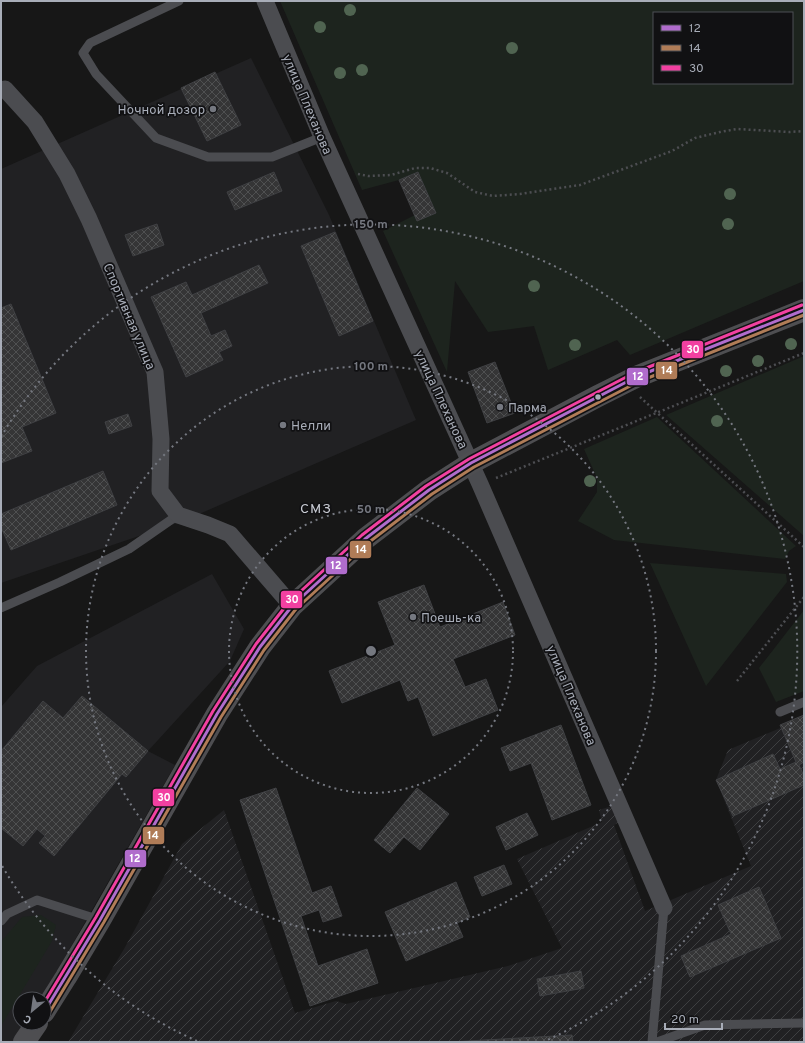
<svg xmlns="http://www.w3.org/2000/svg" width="805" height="1043" font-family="Overpass,sans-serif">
  <defs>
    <pattern id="industrial-furrows" width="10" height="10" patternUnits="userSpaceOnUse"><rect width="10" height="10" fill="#212123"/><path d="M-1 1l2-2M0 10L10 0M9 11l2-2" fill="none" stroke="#3e3f41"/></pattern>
    <pattern id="building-cross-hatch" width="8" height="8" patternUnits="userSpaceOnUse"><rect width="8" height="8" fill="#353536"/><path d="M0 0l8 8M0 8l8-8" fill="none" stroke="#4f5051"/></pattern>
  </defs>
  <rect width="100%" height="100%" fill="#171717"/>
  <path fill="#212123" d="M251 58 329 215 416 420 183 521 1 583V169Z
    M212 574 244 629 230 661 148 751 175 765 41 999H20V1023H27L16 1042H1V707L37 666Z"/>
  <path fill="url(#industrial-furrows)" d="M804 718V1042H68L124 949 182 844 224 810 295 1013 336 1001 346 1004 508 966 562 948 517 859 602 822 599 810 612 806 619 822 614 825 645 911 751 866 716 780 728 750Z"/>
  <path fill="#1d241e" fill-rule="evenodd" d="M280 1H804V281L630 355 617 340 548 370 534 326 488 332 455 281 447 372 383 231 415 215 418 221 436 213 418 172 399 180 362 190ZM654 13H792V83H654Z
    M804 356V536L666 415Z
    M657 417 796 546 789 551 785 559 614 540 578 521 597 492V478L584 449Z
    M650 563 786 574 787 582 706 686Z
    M804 610V691L776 702 759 668Z
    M41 915 56 925 52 941 1 1026V942L22 917Z"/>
  <path fill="url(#building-cross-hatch)" stroke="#3f4043" d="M215 72 241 125 207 141 181 88Z
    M274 172 282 191 235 210 227 192Z
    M418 172 436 213 417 221 399 180Z
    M157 224 164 245 133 256 125 235Z
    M335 232 373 321 339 336 301 246Z
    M259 265 268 283 201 313 211 336 225 330 232 346 219 352 223 360 186 377 151 297 186 282 192 295Z
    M11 304 56 413 22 427 32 451 1 463V308Z
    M495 362 515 413 487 423 468 372Z
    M128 414 132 426 109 434 105 422Z
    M103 471 117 505 11 550 1 527V514Z
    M424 585 440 627 503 602 515 635 453 659 465 687 486 679 498 710 433 736 418 697 408 701 400 680 342 703 329 671 395 645 378 602Z
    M82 696 148 751 126 777 122 774 54 856 39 843 45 836 37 829 23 846 1 828V751L43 701 63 718Z
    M804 715V762L799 765 804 776V785L733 816 716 780 773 754 780 769 796 762 780 725Z
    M561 725 591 805 552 820 531 763 510 771 501 748Z
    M276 788 312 893 331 886 342 916 323 922 319 910 301 916 318 966 367 949 378 983 310 1006 240 800Z
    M417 788 449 814 420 850 404 837 390 853 374 840Z
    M527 813 538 835 506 850 496 827Z
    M504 865 512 884 482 896 474 877Z
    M456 882 470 917 457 923 463 937 406 961 385 912Z
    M759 887 781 938 690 977 681 956 731 934 718 905Z
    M581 971 584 988 540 996 537 979Z
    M572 1035 573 1042H450Z"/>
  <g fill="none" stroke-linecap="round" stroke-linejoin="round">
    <path stroke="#4d4e52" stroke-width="2.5" stroke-dasharray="2 3" stroke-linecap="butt" d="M358 174 368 176 391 175 415 168H430L447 173 475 192 493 196 520 194 580 185 672 151 695 138 720 132 737 129 790 132 804 131
      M640 397 804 547
      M496 478 804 353
      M737 681 804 597"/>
    <path stroke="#4b4c50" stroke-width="9" d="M179 1 90 43 83 53 96 74 156 138 208 157H272L322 137
      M1 608 60 582 129 549 178 515
      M780 712 804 702
      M1 921 7 914 37 900 100 920
      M652 1042 664 908
      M657 1042 705 1025 804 1023"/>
    <path stroke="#4b4c50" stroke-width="17" d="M265 1 322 137 480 484 664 908
      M1 90 5 89 35 122 67 174 89 219 155 372 161 439 160 491 178 515 208 525 230 534 292 606"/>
    <path stroke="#4e4e51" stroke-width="22" d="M44 1012 66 977 100 920 217 714 260 647 292 606 365 539 429 490 471 463 598 396 636 377 804 310
      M24 1042 37 1023"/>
    <g stroke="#111113" stroke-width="6">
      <path id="bus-1" d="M44 1012 100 920 217 714 260 647 292 606 365 539 429 490 471 463 636 377 804 310"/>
    </g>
    <g stroke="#111113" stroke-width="6">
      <path id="bus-2" d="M48 1015 104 922 221 717 264 650 296 609 368 543 432 494 474 467 638 382 804 315"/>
    </g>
    <g stroke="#111113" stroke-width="6">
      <path id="bus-3" d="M44 1003 96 917 213 711 256 644 289 602 362 535 426 486 469 459 634 373 802 305"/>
    </g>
    <use href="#bus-1" stroke="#b06ccc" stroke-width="3"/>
    <use href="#bus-2" stroke="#b07c57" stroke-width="3"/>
    <use href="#bus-3" stroke="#f240a1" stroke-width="3"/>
  </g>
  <g fill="#506451">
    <circle cx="350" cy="10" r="6"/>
    <circle cx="320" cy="27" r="6"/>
    <circle cx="512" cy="48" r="6"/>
    <circle cx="362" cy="70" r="6"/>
    <circle cx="340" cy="73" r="6"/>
    <circle cx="730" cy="194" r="6"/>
    <circle cx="728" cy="224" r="6"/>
    <circle cx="534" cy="286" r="6"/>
    <circle cx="791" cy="344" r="6"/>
    <circle cx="575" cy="345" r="6"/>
    <circle cx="758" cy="361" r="6"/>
    <circle cx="726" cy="371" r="6"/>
    <circle cx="717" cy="421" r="6"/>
    <circle cx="590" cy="481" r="6"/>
  </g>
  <g fill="none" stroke="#757880" stroke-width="2" stroke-dasharray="2 4">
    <circle cx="371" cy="651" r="142"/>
    <circle cx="371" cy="651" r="285"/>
    <path d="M197 1041A427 427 0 0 1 1 864M1 437A427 427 0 1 1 545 1041"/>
  </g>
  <g fill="#757880" stroke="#111113" stroke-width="1.5">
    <circle cx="213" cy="109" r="4"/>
    <circle cx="500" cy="407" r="4"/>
    <circle cx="283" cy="425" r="4"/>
    <circle cx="413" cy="617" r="4"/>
  </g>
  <circle fill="#a8adb8" stroke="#111113" stroke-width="1.5" cx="598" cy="397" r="3.5"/>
  <g text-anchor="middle" stroke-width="3.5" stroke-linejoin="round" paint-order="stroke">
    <g font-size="13" fill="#a8adb8" stroke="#111113">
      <text transform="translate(308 104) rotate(67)" y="5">улица Плеханова</text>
      <text transform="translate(130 316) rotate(67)" y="5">Спортивная улица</text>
      <text transform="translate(442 399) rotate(65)" y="5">улица Плеханова</text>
      <text transform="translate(572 695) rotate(67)" y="5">улица Плеханова</text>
    </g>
    <g font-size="13" fill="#a8adb8" stroke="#111113" text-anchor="start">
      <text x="205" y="114" text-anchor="end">Ночной дозор</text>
      <text x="508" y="412">Парма</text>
      <text x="291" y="430">Нелли</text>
      <text x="421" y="622">Поешь-ка</text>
    </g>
    <g font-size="14" letter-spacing="1" fill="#c9ccd4" stroke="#111113">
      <text x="316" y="513">СМЗ</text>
    </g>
  </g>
  <circle cx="371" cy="651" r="6" fill="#757880" stroke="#111113" stroke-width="2"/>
  <g font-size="12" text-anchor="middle" font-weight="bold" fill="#757880" stroke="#111113" stroke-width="3.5" stroke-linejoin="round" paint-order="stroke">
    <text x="371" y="228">150 m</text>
    <text x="371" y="370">100 m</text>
    <text x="371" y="513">50 m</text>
  </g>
  <g stroke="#111113" stroke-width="1.5">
    <rect x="681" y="340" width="23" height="19" rx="4" fill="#f240a1"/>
    <rect x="655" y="361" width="23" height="19" rx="4" fill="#b07c57"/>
    <rect x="626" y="367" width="23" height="19" rx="4" fill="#b06ccc"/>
    <rect x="349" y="540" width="23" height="19" rx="4" fill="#b07c57"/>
    <rect x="325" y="556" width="23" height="19" rx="4" fill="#b06ccc"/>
    <rect x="280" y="590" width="23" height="19" rx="4" fill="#f240a1"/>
    <rect x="152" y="788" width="23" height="19" rx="4" fill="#f240a1"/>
    <rect x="142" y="826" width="23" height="19" rx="4" fill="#b07c57"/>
    <rect x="124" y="849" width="23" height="19" rx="4" fill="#b06ccc"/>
  </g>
  <g font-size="11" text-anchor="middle" font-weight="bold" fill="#fff">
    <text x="693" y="353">30</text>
    <text x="667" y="374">14</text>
    <text x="638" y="380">12</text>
    <text x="361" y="553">14</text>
    <text x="336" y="569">12</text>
    <text x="292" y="603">30</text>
    <text x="164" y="801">30</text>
    <text x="153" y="839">14</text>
    <text x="135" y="862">12</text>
  </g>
  <rect width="805" height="1043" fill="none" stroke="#a8adb8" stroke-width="4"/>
  <rect x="653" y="12" width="140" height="72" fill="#111113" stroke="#4d4f55"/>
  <rect x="661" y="25" width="20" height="6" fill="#b06ccc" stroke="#4d4f55"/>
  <text x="689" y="32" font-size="12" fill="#a8adb8">12</text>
  <rect x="661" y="45" width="20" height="6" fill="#b07c57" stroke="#4d4f55"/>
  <text x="689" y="52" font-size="12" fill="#a8adb8">14</text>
  <rect x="661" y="65" width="20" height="6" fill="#f240a1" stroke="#4d4f55"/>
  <text x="689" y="72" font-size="12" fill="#a8adb8">30</text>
  <g transform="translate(32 1011) rotate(209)"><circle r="19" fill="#111113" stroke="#4d4f55"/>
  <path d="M0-3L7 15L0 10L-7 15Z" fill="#757880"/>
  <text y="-6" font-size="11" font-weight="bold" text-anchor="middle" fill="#a8adb8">С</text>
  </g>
  <path d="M665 1023v6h57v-6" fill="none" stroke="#a8adb8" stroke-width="2"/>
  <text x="671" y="1023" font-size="12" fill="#a8adb8" stroke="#111113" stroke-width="3" paint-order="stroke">20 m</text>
</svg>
